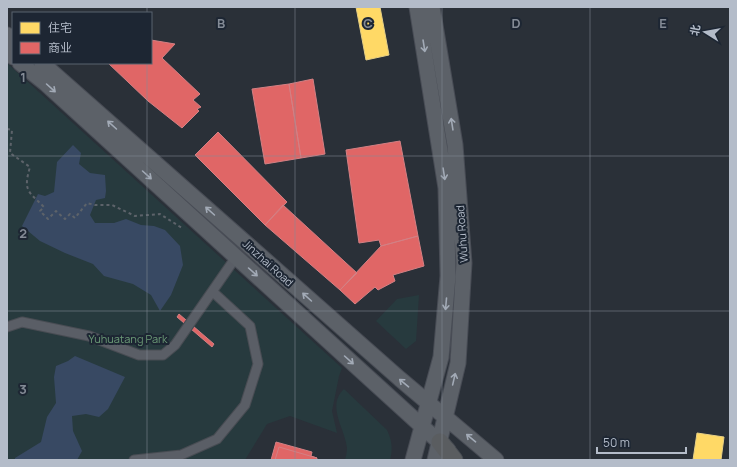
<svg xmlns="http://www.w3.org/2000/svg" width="737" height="467" font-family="Manrope,'Noto Sans SC',sans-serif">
  <rect width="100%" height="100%" fill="#2a3038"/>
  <path fill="#273a3e" d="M7 63 342 368 339 376 332 411 337 433 290 416 267 424 245 460H7Z
    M419 295 416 341 406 349 376 321 397 299Z
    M344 389 387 430C392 440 393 449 390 460H345C346 456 347 452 347 448 345 428 326 406 344 389Z"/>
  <path fill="#384963" d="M73 145 81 153 79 164 90 173 105 175 106 191 105 198 96 200 90 215 95 223H114L126 219 141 225 154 226 165 230 180 246 183 265 171 295 160 311 151 295 133 284 104 276 93 264 65 253 40 241 22 226 38 194 45 196 54 192 57 162Z
    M75 356 125 377 108 409 99 417 86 414 72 416 73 431 82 451 77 460H15V458L41 442 47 417 56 403 54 377 56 366 68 361Z"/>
  <path fill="#ffd966" stroke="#e8d084" d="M356 7H380L389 55 366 60Z
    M160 59 184 81 168 98 159 90 148 101 130 81 147 63 153 68Z
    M697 433 724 437 721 460H693Z"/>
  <path fill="#e06666" stroke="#d38084" d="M151 40 175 44 162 58 200 94 193 100 201 107 197 109 199 111 182 128 148 101 108 63H151Z
    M313 79 325 154 301 158 289 84Z
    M289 84 301 158 265 164 252 89Z
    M218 132 287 202 265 225 195 155Z
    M400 141 418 236 381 246 379 240 359 243 346 150Z
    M283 205 357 273 340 290 265 225Z
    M418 236 424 266 393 275 395 281 378 290 375 287 355 304 340 290 381 246Z
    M179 314 214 344 212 347 177 317Z
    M276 442 312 452 311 456 317 458 316 460H271Z
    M279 447 317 458 316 460H275Z"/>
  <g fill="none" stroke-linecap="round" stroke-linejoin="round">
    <g stroke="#484c53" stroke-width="11">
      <path id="street" d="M7 327 22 322 89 336 139 355H163L175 345 236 257
        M134 460 181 455 217 439 245 405 258 364 250 326 213 292"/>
    </g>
    <g stroke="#484c55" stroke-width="17">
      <path id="primary" d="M432 7 455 145 464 263 458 363 435 460
        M7 35 13 39
        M7 52 13 57
        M20 63 45 83 448 450
        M42 63 400 379 496 460
        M413 460 441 357 448 276 446 188 417 7"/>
    </g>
    <g stroke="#474c53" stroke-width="19">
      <path id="highway" d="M440 442 454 460"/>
    </g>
    <path stroke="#5d636a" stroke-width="2" stroke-dasharray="3 3" stroke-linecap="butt" d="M7 129 12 130 10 153 30 167C23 191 28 191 44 207L40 211 48 219 56 211 65 219 70 214 75 218 87 203 95 205H112L135 216 160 214 182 228"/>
    <use href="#street" stroke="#5a5e66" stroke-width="9"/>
    <use href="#primary" stroke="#5c6168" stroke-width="15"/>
    <use href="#highway" stroke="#5a5d60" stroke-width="17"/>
  </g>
  <defs><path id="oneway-shaft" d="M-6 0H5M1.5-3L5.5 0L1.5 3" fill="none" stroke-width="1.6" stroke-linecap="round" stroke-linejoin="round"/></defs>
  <g stroke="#a2aab6">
    <use href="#oneway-shaft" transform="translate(424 46) rotate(81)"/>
    <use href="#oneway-shaft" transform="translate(51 88) rotate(42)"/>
    <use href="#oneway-shaft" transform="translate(452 124) rotate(-99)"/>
    <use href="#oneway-shaft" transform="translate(112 125) rotate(-138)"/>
    <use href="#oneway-shaft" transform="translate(444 174) rotate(81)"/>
    <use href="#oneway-shaft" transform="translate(147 175) rotate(42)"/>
    <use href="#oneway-shaft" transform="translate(210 211) rotate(-138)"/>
    <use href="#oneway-shaft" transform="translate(253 272) rotate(42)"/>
    <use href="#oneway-shaft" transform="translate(307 297) rotate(-138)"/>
    <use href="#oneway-shaft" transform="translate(446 304) rotate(95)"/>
    <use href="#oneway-shaft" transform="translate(349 360) rotate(42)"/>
    <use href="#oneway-shaft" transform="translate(454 379) rotate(-77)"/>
    <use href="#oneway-shaft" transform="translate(404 383) rotate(-140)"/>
    <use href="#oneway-shaft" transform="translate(471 438) rotate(-140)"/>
  </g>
  <path fill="none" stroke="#848b96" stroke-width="1" stroke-opacity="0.55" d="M147 7V13M295 7V460M442 7V460M590 7V460M147 63V460M7 156H730M7 311H730"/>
  <g text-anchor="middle" stroke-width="4" stroke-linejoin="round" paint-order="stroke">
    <g font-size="11" fill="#b4bcc9" stroke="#1d2633">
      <text transform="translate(462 234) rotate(-94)" y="4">Wuhu Road</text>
      <text transform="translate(268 263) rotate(42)" y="4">Jinzhai Road</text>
    </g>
    <g font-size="11" fill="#6b9a76" stroke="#1d2633">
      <text x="128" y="343">Yuhuatang Park</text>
    </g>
  </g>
  <g font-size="13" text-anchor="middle" font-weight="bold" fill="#848b96" stroke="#1d2633" stroke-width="4" stroke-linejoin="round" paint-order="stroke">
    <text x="221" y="28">B</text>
    <text x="368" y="28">C</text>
    <text x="516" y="28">D</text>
    <text x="663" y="28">E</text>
    <text x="23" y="82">1</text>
    <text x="23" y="238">2</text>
    <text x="23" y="394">3</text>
  </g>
  <rect width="737" height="467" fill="none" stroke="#b4bcc9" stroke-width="16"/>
  <rect x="12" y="12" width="140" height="52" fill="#1d2633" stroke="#59626f"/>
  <rect x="20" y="22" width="20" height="12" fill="#ffd966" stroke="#59626f"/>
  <text x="48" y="32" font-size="12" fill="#b4bcc9">住宅</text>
  <rect x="20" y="42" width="20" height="12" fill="#e06666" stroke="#59626f"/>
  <text x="48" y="52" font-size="12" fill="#b4bcc9">商业</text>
  <g transform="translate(705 32) rotate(281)" stroke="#1d2633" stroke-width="3" paint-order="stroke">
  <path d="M0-3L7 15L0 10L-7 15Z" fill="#b4bcc9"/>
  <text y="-6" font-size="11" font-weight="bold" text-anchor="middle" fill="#b4bcc9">北</text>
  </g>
  <path d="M597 447v6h89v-6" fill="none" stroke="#b4bcc9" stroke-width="2"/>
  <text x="603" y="447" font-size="12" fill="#b4bcc9" stroke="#1d2633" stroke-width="3" paint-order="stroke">50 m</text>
</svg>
